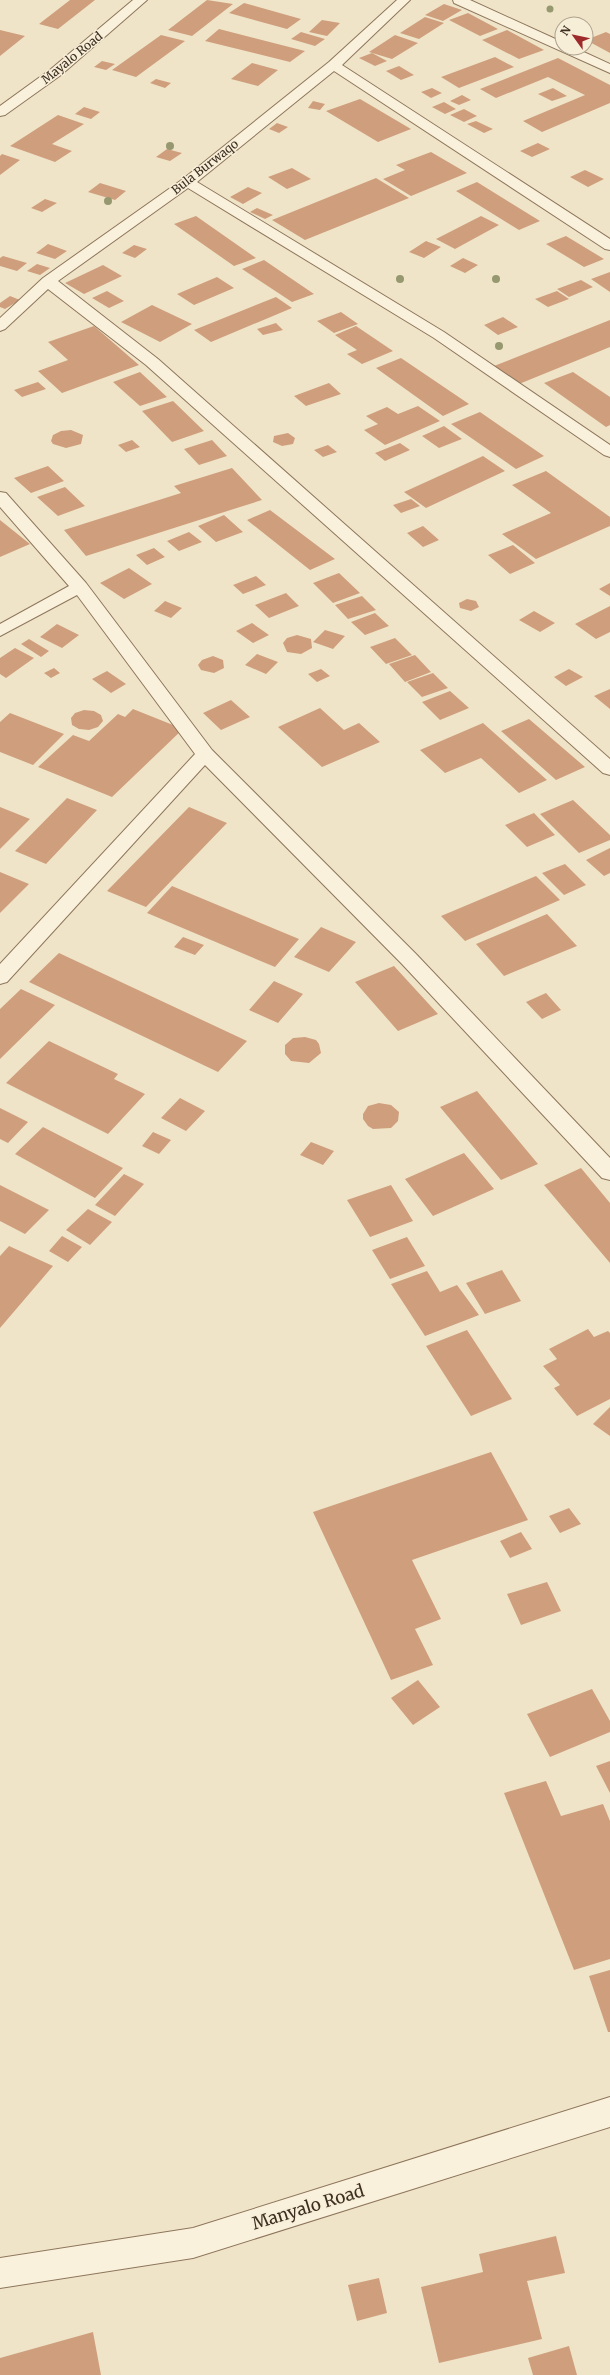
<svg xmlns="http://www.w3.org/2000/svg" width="610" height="2375" font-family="Merriweather,serif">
  <rect width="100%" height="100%" fill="#f0e4c8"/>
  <path fill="#cf9f7d" d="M70 0H95L58 29 39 24Z
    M207 0 233 4 192 36 168 30Z
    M244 3 301 19 287 29 229 13Z
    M444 4 462 10 443 21 425 15Z
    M468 13 498 29 480 36 449 20Z
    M425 17 444 23 419 39 400 33Z
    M322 20 340 23 327 36 309 32Z
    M219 29 305 51 290 62 205 41Z
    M0 30 25 36 0 56Z
    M507 30 544 50 519 59 482 40Z
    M301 32 325 39 315 46 291 39Z
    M606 32 610 34V53L586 40Z
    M161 35 185 41 136 77 112 70Z
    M395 35 418 43 392 59 369 52Z
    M372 53 387 61 375 66 359 58Z
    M495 57 514 67 459 88 441 77Z
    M558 58 610 85V103L542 132 523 121 585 95 548 77 496 98 480 89Z
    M102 61 115 64 106 70 94 67Z
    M252 63 278 70 258 86 231 79Z
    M399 66 414 75 401 80 386 71Z
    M156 79 171 83 165 88 150 83Z
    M432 88 442 93 431 98 421 92Z
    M553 88 567 96 552 101 538 94Z
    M462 95 471 100 459 105 450 101Z
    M360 99 411 129 378 142 326 111Z
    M313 101 325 104 320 110 308 108Z
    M444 102 456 109 445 114 432 107Z
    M84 107 100 112 91 119 75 114Z
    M464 109 477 116 464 122 450 115Z
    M58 115 84 124 52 144 72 151 55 162 10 146Z
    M476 121 493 129 484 133 467 124Z
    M277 123 288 127 279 133 269 129Z
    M538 143 550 149 532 157 520 151Z
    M167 149 182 153 170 161 156 157Z
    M431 152 467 173 411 196 383 179 405 170 396 165Z
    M2 154 20 160 0 175V156Z
    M292 168 311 179 287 189 268 177Z
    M585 170 604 179 588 187 570 177Z
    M376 178 409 198 305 240 272 220Z
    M477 182 540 221 519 230 456 191Z
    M100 183 126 191 115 200 88 192Z
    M248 187 262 193 243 204 230 197Z
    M45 199 57 203 42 212 31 208Z
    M257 208 273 215 265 219 250 212Z
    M196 216 256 258 234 266 174 224Z
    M481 216 499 225 455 249 436 239Z
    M566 236 604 259 584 267 546 244Z
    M426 241 441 247 424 258 409 252Z
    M48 244 67 251 55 259 36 253Z
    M134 245 147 249 135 258 122 253Z
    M3 256 27 263 17 271 0 266V258Z
    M463 258 478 265 465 273 450 266Z
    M264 260 314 294 292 302 242 269Z
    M37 264 50 268 40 275 27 271Z
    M103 265 122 276 84 294 65 283Z
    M610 272V292L591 279Z
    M217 277 234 288 194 305 177 294Z
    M581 280 593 287 569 297 557 289Z
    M107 291 124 301 109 308 92 298Z
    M557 291 569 299 548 307 535 299Z
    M10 296 20 300 5 309 0 307V303Z
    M276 297 292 308 211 342 194 330Z
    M152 305 192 324 160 342 121 322Z
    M341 312 358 324 334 333 317 321Z
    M503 317 518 327 498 335 484 325Z
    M610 320V347L519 384 494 366Z
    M276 323 283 330 263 335 257 329Z
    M94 326 139 365 62 393 38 371 68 360 48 342Z
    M356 326 393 351 362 364 347 354 357 350 335 335Z
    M401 358 469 404 443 416 376 368Z
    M140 372 167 397 140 406 113 382Z
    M573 372 610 397V425L606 427 544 383Z
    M38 382 46 389 22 397 14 390Z
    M329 383 341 394 306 406 294 396Z
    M173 401 204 431 172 442 142 411Z
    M418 406 440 421 385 445 364 430 378 424 366 416 387 407 398 414Z
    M480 412 544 456 516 469 451 424Z
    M444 426 462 439 439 448 422 436Z
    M71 430 83 435 81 444 66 448 53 444 51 441 53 435 61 431Z
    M288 433 295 438 293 444 282 446 273 442 274 436Z
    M132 440 140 447 126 452 118 445Z
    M212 440 227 456 199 465 184 449Z
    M400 443 410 450 385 461 375 453Z
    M328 445 337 452 323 457 314 450Z
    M483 456 505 471 426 508 404 492Z
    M48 466 64 481 31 493 14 478Z
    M232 468 262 500 86 556 64 530 181 493 174 486Z
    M546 471 610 517V526L536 559 502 534 551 513 512 485Z
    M65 487 85 506 58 516 37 497Z
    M411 499 420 506 401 513 393 505Z
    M270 510 335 559 310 570 247 520Z
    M224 515 243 532 216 542 198 526Z
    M0 520 30 544 0 557Z
    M423 526 439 540 423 547 407 533Z
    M189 532 202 542 179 551 167 541Z
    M513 545 535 563 510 574 488 555Z
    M154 548 165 557 147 565 136 555Z
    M129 568 152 584 124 599 100 583Z
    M339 573 360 593 333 603 313 583Z
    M256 576 266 585 243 594 233 585Z
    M610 583V596L599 589Z
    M286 593 299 606 269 618 255 605Z
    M362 596 376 610 348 619 335 605Z
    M467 599 476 601 479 607 471 611 460 608 459 603Z
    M165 601 182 608 171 618 154 611Z
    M610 606V632L596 639 575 624Z
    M534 611 555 623 540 632 519 620Z
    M375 613 389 626 365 635 351 622Z
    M252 623 269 635 253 643 236 631Z
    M57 624 79 635 62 648 40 637Z
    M325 630 345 636 333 649 313 642Z
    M297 635 311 639 312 648 301 654 287 652 283 643 287 638Z
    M395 638 412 655 386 664 370 647Z
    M29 639 49 651 41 657 21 644Z
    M15 648 34 658 6 678 0 674V658Z
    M257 654 278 662 266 674 245 665Z
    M415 655 431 672 405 682 389 664Z
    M213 656 223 660 224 668 214 673 201 670 198 665 202 660Z
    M54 668 60 673 51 678 44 673Z
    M321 669 330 676 317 682 308 674Z
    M569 669 583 677 566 686 554 677Z
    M107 671 126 684 111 693 92 679Z
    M433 673 448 688 422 697 407 682Z
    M610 689V709L594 696Z
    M450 691 469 708 440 720 422 702Z
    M231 700 250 717 221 730 203 713Z
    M320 708 344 730 359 723 380 742 322 767 278 727Z
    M133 709 183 729 112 797 38 767 73 735 89 741 118 714 125 717Z
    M84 710 94 711 101 715 103 721 98 727 89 730 79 729 72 725 71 718 75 713Z
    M10 713 64 734 33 765 0 752V722Z
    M529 719 585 767 556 780 501 731Z
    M483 723 547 780 519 793 481 758 445 773 420 750Z
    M67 798 97 810 46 864 15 851Z
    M573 800 610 835V840L579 853 540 814Z
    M0 807 30 819 0 849Z
    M189 807 227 823 146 907 107 891Z
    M534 813 555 835 527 847 505 825Z
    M610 848V873L604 876 586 860Z
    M565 864 586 885 564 895 542 873Z
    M0 872 29 884 0 913Z
    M536 876 560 900 465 941 441 916Z
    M172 886 299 939 275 967 147 913Z
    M547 914 577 946 504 976 476 944Z
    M321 927 356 942 329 972 294 957Z
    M183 937 204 945 195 955 174 947Z
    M59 953 247 1041 218 1072 29 982Z
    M394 966 438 1014 398 1031 355 982Z
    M274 981 303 994 278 1023 249 1010Z
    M21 989 55 1005 0 1059V1009Z
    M546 993 561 1010 542 1019 526 1002Z
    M305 1037 316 1040 319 1044 321 1053 309 1063 291 1061 285 1054V1045L293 1038Z
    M49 1041 118 1074 114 1079 145 1094 108 1134 6 1083Z
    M477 1091 538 1164 501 1180 440 1107Z
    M180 1098 205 1111 186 1131 161 1118Z
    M379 1103 391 1105 399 1112 398 1121 391 1128 373 1129 368 1126 363 1119V1114L368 1106Z
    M0 1108 28 1122 8 1143 0 1139Z
    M43 1127 123 1168 95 1198 15 1154Z
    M153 1132 171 1140 159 1154 142 1146Z
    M311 1142 334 1151 323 1165 300 1155Z
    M464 1153 494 1189 433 1216 405 1179Z
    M581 1168 610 1203V1263L544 1185Z
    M124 1174 144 1184 115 1216 95 1205Z
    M0 1185 49 1210 25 1234 0 1221Z
    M391 1185 413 1221 370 1237 347 1200Z
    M88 1209 112 1222 90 1245 66 1230Z
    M62 1236 82 1247 68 1262 49 1251Z
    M407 1237 425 1266 390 1279 372 1250Z
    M9 1246 53 1266 0 1328V1256Z
    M502 1270 521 1301 485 1314 466 1283Z
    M427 1271 440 1292 457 1285 479 1315 425 1336 391 1284Z
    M588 1329 594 1337 608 1331 610 1333V1399L577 1416 554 1388 560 1385 543 1366 557 1359 549 1349Z
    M467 1330 512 1399 471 1416 426 1346Z
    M610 1407V1436L593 1424Z
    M491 1452 528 1520 412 1560 441 1619 415 1629 433 1665 391 1680 313 1512Z
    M569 1508 581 1524 560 1533 549 1516Z
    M521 1532 532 1549 510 1558 500 1541Z
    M547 1582 561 1611 521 1625 507 1594Z
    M418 1680 440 1707 413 1725 391 1698Z
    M592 1689 610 1721V1732L550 1757 527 1714Z
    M610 1761V1793L596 1766Z
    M546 1781 561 1816 603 1804 610 1821V1959L574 1970 504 1793Z
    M610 1970V2032H608L589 1976Z
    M556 2236 565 2273 527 2281 542 2339 439 2363 421 2287 483 2272 479 2254Z
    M379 2278 387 2313 357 2321 348 2285Z
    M93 2332 101 2375H0V2358Z
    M569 2346 577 2375H533L528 2358Z"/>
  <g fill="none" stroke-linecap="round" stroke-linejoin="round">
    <g stroke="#8d765c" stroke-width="2">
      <path id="minor" d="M397 0H410L342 65 610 239V250L605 249 334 71 197 182 444 332 610 445V457L604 455 434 338 188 188 58 281 158 359 610 759V775L603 773 146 365 48 289 5 329 0 331V318L43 278 183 179 329 62Z
        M453 0H470L562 42V48H575L610 64V73L454 3Z
        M0 492 6 493 86 583 212 750 416 954 610 1158V1180L602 1178 402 964 205 765 7 982 0 984V964L195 754 77 595 0 636V624L69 586 0 507Z"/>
    </g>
    <g stroke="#8d765c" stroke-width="2">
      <path id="tertiary" d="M133 0H147L61 75 5 115 0 116V106L51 69Z
        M610 2097V2127L193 2258 0 2288V2258L193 2228Z"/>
    </g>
    <use href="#minor" fill="#faf1dc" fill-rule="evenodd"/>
    <use href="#tertiary" fill="#faf1dc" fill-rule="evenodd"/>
  </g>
  <g fill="#96986f">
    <circle cx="550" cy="9" r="3.5"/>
    <circle cx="170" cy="146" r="4"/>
    <circle cx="108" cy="201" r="4"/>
    <circle cx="400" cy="279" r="4"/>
    <circle cx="496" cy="279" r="4"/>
    <circle cx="499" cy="346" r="4"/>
  </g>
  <g text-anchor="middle" stroke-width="3" stroke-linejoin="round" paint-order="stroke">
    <g font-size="12" fill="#3d2e20" stroke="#f7eed8">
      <text transform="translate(72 58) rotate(-39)" y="4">Mayalo Road</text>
      <text transform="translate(205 167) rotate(-38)" y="4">Bula Burwaqo</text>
    </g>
    <g font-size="17" fill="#3d2e20" stroke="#f7eed8">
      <text transform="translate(308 2207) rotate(-17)" y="6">Manyalo Road</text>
    </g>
  </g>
  <g transform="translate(574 36) rotate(303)"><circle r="19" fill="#f7eed8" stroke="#ada18e"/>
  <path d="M0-3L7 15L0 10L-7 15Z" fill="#9e2a2b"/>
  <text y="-6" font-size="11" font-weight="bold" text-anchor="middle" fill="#3d2e20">N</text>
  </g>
</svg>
